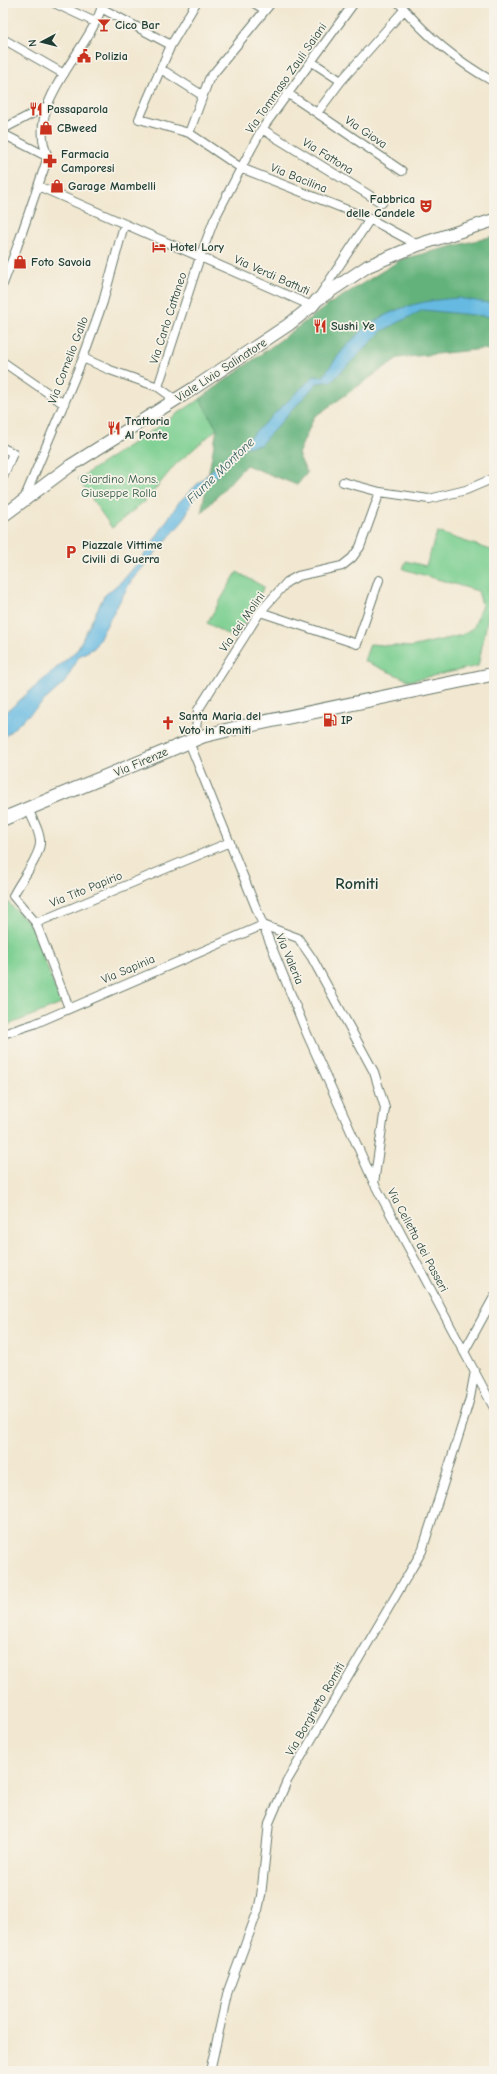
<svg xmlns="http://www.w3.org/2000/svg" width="497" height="2074" font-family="'Comic Neue',sans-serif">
  <rect width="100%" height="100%" fill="#f7f3e8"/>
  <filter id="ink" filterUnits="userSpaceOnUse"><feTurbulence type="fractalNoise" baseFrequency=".025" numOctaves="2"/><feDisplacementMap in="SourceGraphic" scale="8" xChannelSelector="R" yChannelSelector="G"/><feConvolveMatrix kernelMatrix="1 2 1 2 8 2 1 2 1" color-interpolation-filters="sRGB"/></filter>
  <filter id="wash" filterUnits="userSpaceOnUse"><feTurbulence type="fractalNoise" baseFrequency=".012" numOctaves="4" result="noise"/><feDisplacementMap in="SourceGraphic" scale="16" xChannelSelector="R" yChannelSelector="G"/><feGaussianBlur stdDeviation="0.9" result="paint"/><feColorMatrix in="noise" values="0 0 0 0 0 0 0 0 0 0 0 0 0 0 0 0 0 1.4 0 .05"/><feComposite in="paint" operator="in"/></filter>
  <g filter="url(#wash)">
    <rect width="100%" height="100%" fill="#f2e8d1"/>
    <path fill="#7bcf91" stroke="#4d8662" d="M200 399 217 429 175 465 147 499 112 528 78 479Z
      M437 532 494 551V588L478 666 410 681 364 661 370 644 411 647 462 635 474 627 482 605 478 591 403 569 406 561 426 566Z
      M237 572 264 587 235 639 207 623Z
      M3 889 10 893 6 900 31 925 61 1004 3 1027Z"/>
    <path fill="#64b27b" stroke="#427858" d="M494 236V351L483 349 398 358 314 417 298 454 307 473 297 485 246 465 201 514 217 429 200 399 328 305 402 259Z"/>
    <path fill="#66bae2" stroke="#427c8b" d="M458 298 494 304V317L423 310 382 331 332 381 317 383 260 445 245 447 194 498 183 521 131 581 94 648 79 656 65 682 3 738V715L77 650 104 596 125 578 145 554 179 502 238 445 251 436 314 376 323 377C359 322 393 302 458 298Z"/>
  </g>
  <g filter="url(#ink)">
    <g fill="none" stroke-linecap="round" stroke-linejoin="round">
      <g stroke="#69796b" stroke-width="10">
        <path id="minor" d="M54 3 95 22
          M196 3 171 45 139 119 189 133 241 168 370 219 418 245
          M254 3 265 10
          M399 3C425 35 458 62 494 82
          M101 8 171 45
          M3 39 64 74
          M161 69 202 95
          M341 81 404 10
          M287 93 317 113 341 81 312 62
          M317 113 402 171
          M3 129 47 106
          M262 129 382 203
          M189 133 209 79 271 3
          M3 134 48 157
          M38 186 312 306
          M3 284 17 247 48 157C23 102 90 52 103 3
          M320 295 370 219
          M83 358 110 370 158 387 176 400
          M3 362 64 404
          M158 387 200 257 214 220 241 168 262 129 354 3
          M3 448 13 453 3 477
          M343 482 380 492
          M24 499 83 358 103 302 124 225
          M260 612 357 644 379 580
          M195 739 198 710 260 612 287 582 298 576 342 566 352 558 360 547 380 492 429 499 466 490 494 478
          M189 742 307 1034 374 1183 494 1408
          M28 809C32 818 41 833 40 844 38 860 20 881 13 896L36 923
          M69 1008 36 923 230 842
          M3 1034 34 1024 263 925 298 938 312 958 374 1072 385 1108 374 1183
          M464 1352 494 1297
          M210 2071 228 1991 258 1910 261 1896 269 1823 287 1781 422 1551 463 1422 470 1398 475 1371"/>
      </g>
      <g stroke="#69796b" stroke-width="14">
        <path id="secondary" d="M3 516 70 466 191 390 288 325 312 306 317 300 368 266 418 245 494 220"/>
      </g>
      <g stroke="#69796b" stroke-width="15">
        <path id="primary" d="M3 819 203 736 236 728 494 674"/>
      </g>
      <use href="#minor" stroke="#fff" stroke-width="8"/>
      <use href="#secondary" stroke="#fff" stroke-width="12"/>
      <use href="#primary" stroke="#fff" stroke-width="13"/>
    </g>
  </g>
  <defs>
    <g id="bar-bare" transform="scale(1.08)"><path d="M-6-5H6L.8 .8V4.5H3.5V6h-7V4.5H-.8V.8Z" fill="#c8321e" stroke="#f7f3e8" stroke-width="2.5" paint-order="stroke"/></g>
    <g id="civic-bare" transform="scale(1.08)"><path d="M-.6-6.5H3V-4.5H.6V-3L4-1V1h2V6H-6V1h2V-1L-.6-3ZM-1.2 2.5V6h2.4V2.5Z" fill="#c8321e" stroke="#f7f3e8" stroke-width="2.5" paint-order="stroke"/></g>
    <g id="restaurant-bare" transform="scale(1.08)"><path d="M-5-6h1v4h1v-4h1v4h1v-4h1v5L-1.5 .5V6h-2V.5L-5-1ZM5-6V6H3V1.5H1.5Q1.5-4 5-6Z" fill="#c8321e" stroke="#f7f3e8" stroke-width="2.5" paint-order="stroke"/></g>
    <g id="shop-bare" transform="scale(1.08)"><path d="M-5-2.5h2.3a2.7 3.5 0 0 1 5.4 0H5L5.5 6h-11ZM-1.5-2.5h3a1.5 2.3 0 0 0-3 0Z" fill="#c8321e" stroke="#f7f3e8" stroke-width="2.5" paint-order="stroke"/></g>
    <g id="pharmacy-bare" transform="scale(1.08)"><path d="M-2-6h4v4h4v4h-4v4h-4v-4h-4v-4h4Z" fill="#c8321e" stroke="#f7f3e8" stroke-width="2.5" paint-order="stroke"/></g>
    <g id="theatre-bare" transform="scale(1.08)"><path d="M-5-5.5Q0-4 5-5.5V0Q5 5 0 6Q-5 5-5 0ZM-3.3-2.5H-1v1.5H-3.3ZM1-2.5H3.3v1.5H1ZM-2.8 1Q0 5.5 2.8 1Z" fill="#c8321e" stroke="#f7f3e8" stroke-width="2.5" paint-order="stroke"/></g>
    <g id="hotel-bare" transform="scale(1.08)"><path d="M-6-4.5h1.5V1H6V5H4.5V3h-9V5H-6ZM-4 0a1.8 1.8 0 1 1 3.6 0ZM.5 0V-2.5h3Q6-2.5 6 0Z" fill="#c8321e" stroke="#f7f3e8" stroke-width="2.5" paint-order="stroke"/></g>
    <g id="parking-bare" transform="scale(1.08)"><path d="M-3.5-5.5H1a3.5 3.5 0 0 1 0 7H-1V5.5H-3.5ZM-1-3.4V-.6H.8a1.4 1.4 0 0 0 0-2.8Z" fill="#c8321e" stroke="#f7f3e8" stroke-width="2.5" paint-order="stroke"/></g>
    <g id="fuel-bare" transform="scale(1.08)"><path d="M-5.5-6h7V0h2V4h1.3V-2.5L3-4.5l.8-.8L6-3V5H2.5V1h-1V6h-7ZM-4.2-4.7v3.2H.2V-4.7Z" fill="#c8321e" stroke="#f7f3e8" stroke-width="2.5" paint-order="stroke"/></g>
    <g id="church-bare" transform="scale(1.08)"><path d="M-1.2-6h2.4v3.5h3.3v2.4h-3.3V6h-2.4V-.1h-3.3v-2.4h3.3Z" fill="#c8321e" stroke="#f7f3e8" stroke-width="2.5" paint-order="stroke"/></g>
  </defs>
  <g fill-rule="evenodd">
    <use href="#bar-bare" x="104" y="25"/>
    <use href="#civic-bare" x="84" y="56"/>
    <use href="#restaurant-bare" x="36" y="109"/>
    <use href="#shop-bare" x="46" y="128"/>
    <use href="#pharmacy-bare" x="50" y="161"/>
    <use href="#shop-bare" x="57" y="186"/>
    <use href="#theatre-bare" x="426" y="206"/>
    <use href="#hotel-bare" x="159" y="247"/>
    <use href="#shop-bare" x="20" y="262"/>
    <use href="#restaurant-bare" x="320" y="326"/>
    <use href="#restaurant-bare" x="114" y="428"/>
    <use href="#parking-bare" x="71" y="552"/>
    <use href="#fuel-bare" x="330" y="720"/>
    <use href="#church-bare" x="168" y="723"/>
  </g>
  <g text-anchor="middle" stroke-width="3.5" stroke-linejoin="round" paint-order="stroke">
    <g font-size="12" font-weight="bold" fill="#1f3d34" stroke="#f7f3e8" text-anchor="start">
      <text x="115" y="29">Cico Bar</text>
      <text x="95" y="60">Polizia</text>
      <text x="47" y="113">Passaparola</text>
      <text x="57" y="132">CBweed</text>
      <text x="61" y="158">Farmacia<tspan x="61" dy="14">Camporesi</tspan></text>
      <text x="68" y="190">Garage Mambelli</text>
      <text x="415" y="203" text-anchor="end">Fabbrica<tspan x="415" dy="14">delle Candele</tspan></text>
      <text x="170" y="251">Hotel Lory</text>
      <text x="31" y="266">Foto Savoia</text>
      <text x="331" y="330">Sushi Ye</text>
      <text x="125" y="425">Trattoria<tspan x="125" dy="14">Al Ponte</tspan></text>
      <text x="82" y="549">Piazzale Vittime<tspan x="82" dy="14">Civili di Guerra</tspan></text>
      <text x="179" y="720">Santa Maria del<tspan x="179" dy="14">Voto in Romiti</tspan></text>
      <text x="341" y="724">IP</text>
    </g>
    <g font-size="12" fill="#1f3d34" stroke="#f7f3e8">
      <text transform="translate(286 78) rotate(-55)" y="4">Via Tommaso Zauli Saiani</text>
      <text transform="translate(366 132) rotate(34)" y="4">Via Giova</text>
      <text transform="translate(328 156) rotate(32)" y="4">Via Fattona</text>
      <text transform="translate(299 178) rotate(22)" y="4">Via Bacilina</text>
      <text transform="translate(272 275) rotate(24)" y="4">Via Verdi Battuti</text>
      <text transform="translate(168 318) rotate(-72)" y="4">Via Carlo Cattaneo</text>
      <text transform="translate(68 360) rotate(-69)" y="4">Via Cornelio Gallo</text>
      <text transform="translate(221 370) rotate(-33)" y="4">Viale Livio Salinatore</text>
      <text transform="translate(242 622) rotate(-55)" y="4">Via dei Molini</text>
      <text transform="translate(141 762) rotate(-23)" y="4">Via Firenze</text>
      <text transform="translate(86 889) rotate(-22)" y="4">Via Tito Papirio</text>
      <text transform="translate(290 959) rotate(67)" y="4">Via Valeria</text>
      <text transform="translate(128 969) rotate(-23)" y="4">Via Sapinia</text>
      <text transform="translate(418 1240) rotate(62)" y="4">Via Celletta dei Passeri</text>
      <text transform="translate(315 1709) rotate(-60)" y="4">Via Borghetto Romiti</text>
    </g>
    <g font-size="12" fill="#315a47" stroke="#f7f3e8">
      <text x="119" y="483">Giardino Mons.<tspan x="119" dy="14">Giuseppe Rolla</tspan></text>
    </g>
    <g font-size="13" font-style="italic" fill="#315c60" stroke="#f7f3e8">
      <text transform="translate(220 470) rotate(-44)" y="5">Fiume Montone</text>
    </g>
    <g font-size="16" font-weight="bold" fill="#1f3d34" stroke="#f7f3e8">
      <text x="357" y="889">Romiti</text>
    </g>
  </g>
  <rect width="497" height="2074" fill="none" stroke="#f7f3e8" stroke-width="16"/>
  <g transform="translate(42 42) rotate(263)" stroke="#f7f3e8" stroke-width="3" paint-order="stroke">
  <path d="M0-3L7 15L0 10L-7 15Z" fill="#1f3d34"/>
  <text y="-6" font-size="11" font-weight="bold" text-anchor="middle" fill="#1f3d34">N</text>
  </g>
</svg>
